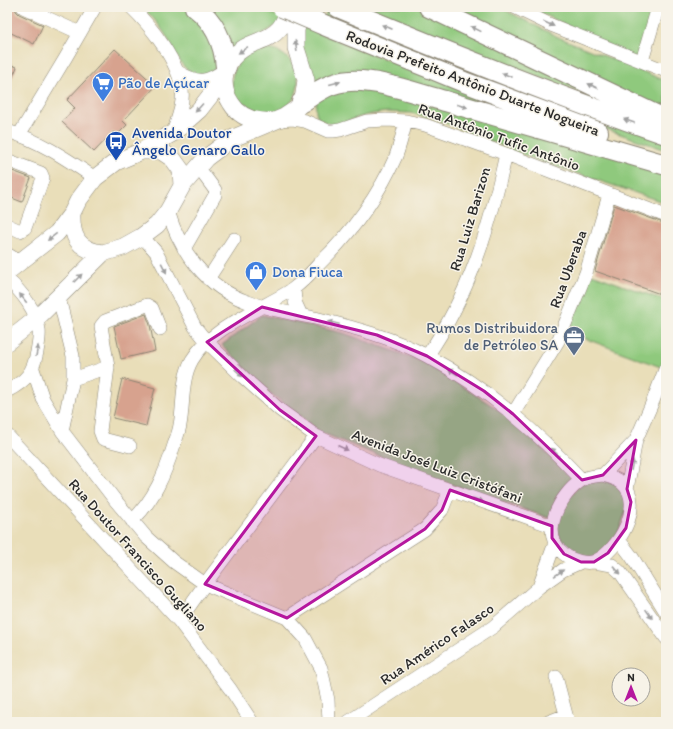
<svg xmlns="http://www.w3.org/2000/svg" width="673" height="729" font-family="Itim,sans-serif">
  <rect width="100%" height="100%" fill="#f7f3e8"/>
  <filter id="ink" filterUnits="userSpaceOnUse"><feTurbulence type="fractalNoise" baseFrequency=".025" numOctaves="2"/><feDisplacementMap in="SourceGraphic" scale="8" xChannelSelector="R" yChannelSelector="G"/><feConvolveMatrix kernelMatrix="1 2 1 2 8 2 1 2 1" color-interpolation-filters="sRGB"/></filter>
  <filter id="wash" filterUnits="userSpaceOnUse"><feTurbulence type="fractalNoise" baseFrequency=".012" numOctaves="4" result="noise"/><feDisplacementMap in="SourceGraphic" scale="16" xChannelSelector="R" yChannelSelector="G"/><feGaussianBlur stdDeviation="0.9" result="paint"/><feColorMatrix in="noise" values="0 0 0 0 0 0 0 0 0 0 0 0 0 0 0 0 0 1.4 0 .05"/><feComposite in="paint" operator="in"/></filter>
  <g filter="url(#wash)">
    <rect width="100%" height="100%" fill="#e9deb9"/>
    <path fill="#8fc97d" stroke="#5d7a54" d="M142 7H186L211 30 216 67C212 72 210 73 203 74 180 77 174 46 163 31 157 22 150 14 142 7Z
      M206 7H257L282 18 276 26 231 52Z
      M362 7H420L626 110 520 70Z
      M439 7H499L558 37 666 81V116Z
      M528 7H658L642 61Z
      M327 11 412 45 666 141V150L577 119 324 18Z
      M301 26 578 135 384 78 309 90 301 49Z
      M232 82a33 33 0 1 1 66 0a33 33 0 1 1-66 0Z
      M359 86 666 169V203L537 160 433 118 410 113 387 112 372 114 356 118 338 125H331L318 118C315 111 315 105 318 97Z
      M592 274 666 301V369L568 332Z
      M262 315 343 333 424 362 510 417 573 478 549 518 445 482 320 432 268 391 222 345Z
      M604 479 620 484 629 502 616 540 593 560 565 553 555 526 566 500 583 482Z"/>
    <g id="blocks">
      <path fill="#d7a28e" d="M7 7H15L16 11 19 14 43 25 34 44 7 31Z
        M115 49 156 86 123 121 127 125 117 135 113 132 94 152 62 122 75 108 67 100Z
        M7 63 17 67 7 90Z
        M7 169 31 178 22 202 7 196Z
        M614 205 666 224V296L595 271Z
        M146 314 150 325 155 351 121 359 114 326Z
        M122 379 155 388 146 426 113 418Z"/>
    </g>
  </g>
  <g filter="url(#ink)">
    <use href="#blocks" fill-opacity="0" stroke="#8a8472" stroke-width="1"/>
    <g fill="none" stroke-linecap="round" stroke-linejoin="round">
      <g stroke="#8a8472" stroke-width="14">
        <path id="minor" d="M23 7 80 33
          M131 7C151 26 179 62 182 90 184 104 177 120 173 133
          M514 7 551 25 666 71
          M642 61 658 7
          M178 72C199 84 206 83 226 69
          M279 120 293 119 305 121 328 131H333L340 130 367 121 386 120 406 121 425 125 506 154 666 216
          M7 131C39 140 68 160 95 178
          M19 135 66 57 95 7
          M7 160 41 173 43 178 25 228 20 231 7 225
          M168 211C180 252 207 288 248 302 271 310 295 314 319 319 355 328 394 338 427 356 487 388 536 431 582 480
          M141 237 148 243 156 252 195 327 207 342 243 377 280 410 316 436 379 465 552 526
          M184 249 215 195V190L198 167
          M7 254 20 262
          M7 279C21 291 37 311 39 330 40 337 38 345 37 352 33 373 26 381 7 391
          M208 279 234 239
          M294 288 295 302 301 315
          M59 298 73 356V379L62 431
          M427 356C470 294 490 226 506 154
          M108 367 100 431 103 439 130 446
          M33 369 43 399 62 431 115 500 146 537 174 562 205 584 287 618 305 638 321 668 328 700 329 722
          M73 379 108 367 101 326 105 321 147 305 152 308 160 329
          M513 414 558 341 586 273 609 195
          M7 435 179 621 231 690 252 722
          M603 475C610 477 616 478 622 483 646 504 618 551 595 561 587 565 571 560 564 554 538 534 560 494 582 480 588 476 596 476 603 475Z
          M603 475 636 440
          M627 489 636 440 653 401 666 367
          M132 521C154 500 165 474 174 445 176 439 179 432 180 425 184 404 181 379 192 360 212 326 261 310 293 289 302 282 311 273 319 264 351 233 378 197 396 156 400 145 403 133 406 121
          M619 540 632 557 666 612
          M594 562 612 565 620 572 666 638
          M539 587 555 543
          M287 618 425 529 442 510 450 490
          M179 621 205 584 316 436
          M556 677 568 722
          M348 722 493 627 539 587 563 570 581 562
          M548 722 566 715"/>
      </g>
      <g stroke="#8a8472" stroke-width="18">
        <path id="major" d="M271 121C255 122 240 118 231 103 218 84 224 60 244 48 255 41 270 40 279 29 284 24 287 14 290 7
          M142 151H161L173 159 181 170 182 186
          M72 213C71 237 78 250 103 253
          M7 272 57 233 72 213 78 201 95 178 116 162 142 151 173 133 199 110 224 78
          M7 342 36 319 103 253 123 247 141 237 157 225 168 211 182 186 206 158 231 139 284 117 296 109 302 102 304 94 306 80 296 48V29L306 7"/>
      </g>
      <g stroke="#8a8472" stroke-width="22">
        <path id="highway" d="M195 7C215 22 224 42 226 67
          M338 7C446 52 555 96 666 134
          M429 7 666 120
          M324 25 464 82 598 132
          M302 102C318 91 330 82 350 81 378 79 418 94 445 101 519 122 592 144 666 165"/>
      </g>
      <use href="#minor" stroke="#fff" stroke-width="13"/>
      <use href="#major" stroke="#fff" stroke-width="17"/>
      <use href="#highway" stroke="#fff" stroke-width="20"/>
      <g stroke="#8a8472" stroke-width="22" stroke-linecap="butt">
        <path id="highway-bridge" d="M282 7 324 25"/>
      </g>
      <use href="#highway-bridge" stroke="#fff" stroke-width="20"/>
    </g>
    <defs><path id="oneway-solid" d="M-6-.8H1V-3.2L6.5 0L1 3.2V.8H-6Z"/></defs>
    <g fill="#a0a0a0">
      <use href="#oneway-solid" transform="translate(549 24) rotate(24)"/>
      <use href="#oneway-solid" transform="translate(387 27) rotate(-157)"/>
      <use href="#oneway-solid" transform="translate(476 29) rotate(-154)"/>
      <use href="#oneway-solid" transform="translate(296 46) rotate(-99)"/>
      <use href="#oneway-solid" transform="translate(243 50) rotate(146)"/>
      <use href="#oneway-solid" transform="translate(507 75) rotate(-159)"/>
      <use href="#oneway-solid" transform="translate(335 83) rotate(-14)"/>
      <use href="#oneway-solid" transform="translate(593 86) rotate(-154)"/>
      <use href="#oneway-solid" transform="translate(462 106) rotate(16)"/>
      <use href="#oneway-solid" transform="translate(199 108) rotate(132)"/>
      <use href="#oneway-solid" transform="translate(629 121) rotate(-160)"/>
      <use href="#oneway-solid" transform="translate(52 237) rotate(142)"/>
      <use href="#oneway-solid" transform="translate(164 268) rotate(63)"/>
      <use href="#oneway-solid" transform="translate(78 278) rotate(-45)"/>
      <use href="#oneway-solid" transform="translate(23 298) rotate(-128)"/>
      <use href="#oneway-solid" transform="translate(334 323) rotate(-165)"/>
      <use href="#oneway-solid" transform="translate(37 351) rotate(-79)"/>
      <use href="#oneway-solid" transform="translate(453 372) rotate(-149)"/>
      <use href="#oneway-solid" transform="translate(239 373) rotate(44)"/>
      <use href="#oneway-solid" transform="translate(343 448) rotate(24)"/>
      <use href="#oneway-solid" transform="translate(555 452) rotate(-136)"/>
      <use href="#oneway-solid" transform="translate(632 465) rotate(-80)"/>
      <use href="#oneway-solid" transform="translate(478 500) rotate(19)"/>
      <use href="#oneway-solid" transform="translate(617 570) rotate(47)"/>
      <use href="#oneway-solid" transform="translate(559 573) rotate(-34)"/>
      <use href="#oneway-solid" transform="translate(649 614) rotate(55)"/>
    </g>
  </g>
  <path fill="#b5179e" fill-opacity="0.2" stroke="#b5179e" stroke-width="3" stroke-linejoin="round" d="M262 307 377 335 427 356 484 391 513 414 582 480 603 475 636 440 627 489 631 502 626 528 608 553 594 562H581L564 554 552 538V526L450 490 442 510 425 529 287 618 205 584 316 436 280 410 207 342Z"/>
  <defs>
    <g id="supermarket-pin" transform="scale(1.15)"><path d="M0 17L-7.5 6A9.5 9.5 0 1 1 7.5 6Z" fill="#3f7fe0" stroke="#f7f3e8"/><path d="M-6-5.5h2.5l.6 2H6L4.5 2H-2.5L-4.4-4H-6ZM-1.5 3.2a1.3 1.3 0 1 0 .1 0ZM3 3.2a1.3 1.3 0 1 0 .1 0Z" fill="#fff"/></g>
    <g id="bus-pin" transform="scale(1.15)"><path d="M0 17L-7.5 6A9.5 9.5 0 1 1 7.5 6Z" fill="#1a4fb4" stroke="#f7f3e8"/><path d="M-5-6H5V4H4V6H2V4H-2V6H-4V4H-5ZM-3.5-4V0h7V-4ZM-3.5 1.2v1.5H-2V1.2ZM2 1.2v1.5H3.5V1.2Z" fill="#fff"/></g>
    <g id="shop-pin" transform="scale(1.15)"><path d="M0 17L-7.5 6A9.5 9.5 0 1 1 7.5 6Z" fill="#3f7fe0" stroke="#f7f3e8"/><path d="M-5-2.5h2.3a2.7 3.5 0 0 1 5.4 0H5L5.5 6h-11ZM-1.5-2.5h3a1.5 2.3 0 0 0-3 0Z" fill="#fff"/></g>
    <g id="office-pin" transform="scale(1.15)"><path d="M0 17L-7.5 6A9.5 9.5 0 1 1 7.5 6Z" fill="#5c6f8a" stroke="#f7f3e8"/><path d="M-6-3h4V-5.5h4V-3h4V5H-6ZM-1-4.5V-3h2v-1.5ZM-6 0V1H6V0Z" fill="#fff"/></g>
  </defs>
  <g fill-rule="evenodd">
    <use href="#supermarket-pin" x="103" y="83"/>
    <use href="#bus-pin" x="116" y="142"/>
    <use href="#shop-pin" x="256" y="272"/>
    <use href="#office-pin" x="574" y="337"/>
  </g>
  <g text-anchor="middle" stroke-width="3" stroke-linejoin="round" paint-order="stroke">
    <g font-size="15" fill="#366cbe" stroke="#f7f3e8" text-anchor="start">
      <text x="118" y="88">Pão de Açúcar</text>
      <text x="272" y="277">Dona Fiuca</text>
    </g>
    <g font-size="15" fill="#2b2b2b" stroke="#f7f3e8">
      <text transform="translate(473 83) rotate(21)" y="5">Rodovia Prefeito Antônio Duarte Nogueira</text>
      <text transform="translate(499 137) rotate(20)" y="5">Rua Antônio Tufic Antônio</text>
      <text transform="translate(470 219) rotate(-73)" y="5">Rua Luiz Barizon</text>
      <text transform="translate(568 269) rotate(-70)" y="5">Rua Uberaba</text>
      <text transform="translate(437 466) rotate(21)" y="5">Avenida José Luiz Cristófani</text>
      <text transform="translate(138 555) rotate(48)" y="5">Rua Doutor Francisco Gugliano</text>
      <text transform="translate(437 644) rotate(-34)" y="5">Rua Américo Falasco</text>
    </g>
    <g font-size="15" fill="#164399" stroke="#f7f3e8" text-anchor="start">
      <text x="132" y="138">Avenida Doutor<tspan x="132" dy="17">Ângelo Genaro Gallo</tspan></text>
    </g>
    <g font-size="15" fill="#4e5e75" stroke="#f7f3e8" text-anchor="end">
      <text x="558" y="333">Rumos Distribuidora<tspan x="558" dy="17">de Petróleo SA</tspan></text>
    </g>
  </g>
  <rect width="673" height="729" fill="none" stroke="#f7f3e8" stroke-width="24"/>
  <g transform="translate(631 687)"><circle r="19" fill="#f7f3e8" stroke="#a5a39c"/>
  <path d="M0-3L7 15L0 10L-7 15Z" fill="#b5179e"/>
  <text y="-6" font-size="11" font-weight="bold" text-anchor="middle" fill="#2b2b2b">N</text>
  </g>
</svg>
